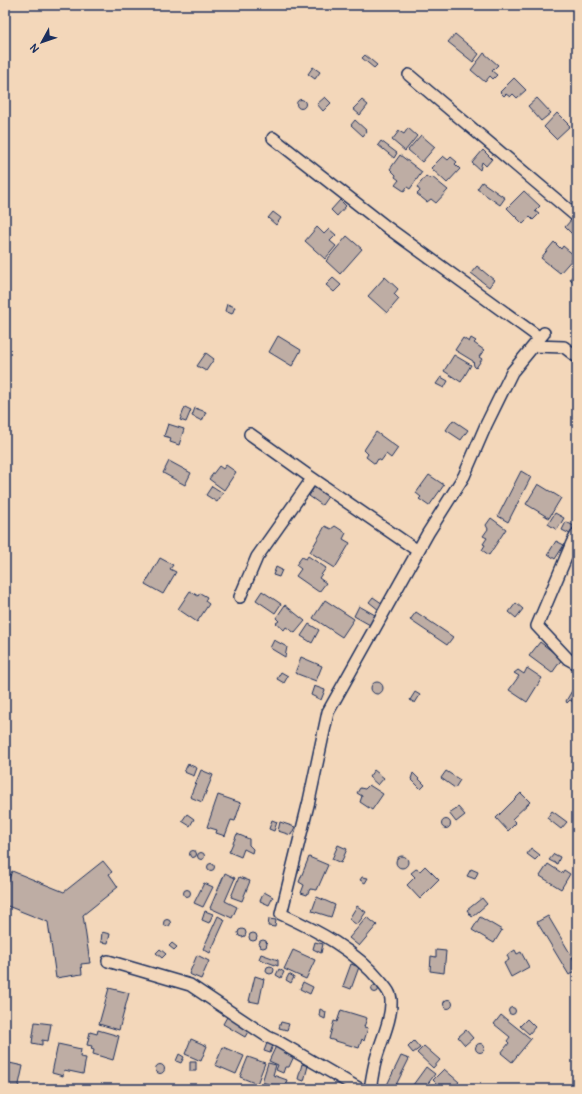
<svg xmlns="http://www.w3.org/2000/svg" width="582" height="1094" font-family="Pangolin,sans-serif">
  <rect width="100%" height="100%" fill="#f3d7ba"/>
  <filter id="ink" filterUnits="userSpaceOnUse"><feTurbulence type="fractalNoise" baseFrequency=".025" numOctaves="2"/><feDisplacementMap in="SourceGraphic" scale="8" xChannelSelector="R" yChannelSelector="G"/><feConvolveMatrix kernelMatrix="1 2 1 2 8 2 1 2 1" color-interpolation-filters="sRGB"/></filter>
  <g filter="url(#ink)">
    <path fill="#beada4" stroke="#1b2f5e" d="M455 34 479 54 473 62 448 42Z
      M484 53 498 65 492 71 497 75 493 79 490 76 485 82 471 70Z
      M365 55 377 65 374 68 362 58Z
      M313 67 320 72 315 79 308 74Z
      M514 78 526 90 517 98 513 94 510 97 506 94 504 96 500 92Z
      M325 97 331 103 323 111 317 104Z
      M537 98 551 113 541 121 528 106Z
      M296.5 104a4.5 4.5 0 1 1 9 0a4.5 4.5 0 1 1-9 0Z
      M362 100 368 105 360 115 353 109Z
      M557 113 570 126 556 139 544 127Z
      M355 120 367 131 363 136 351 125Z
      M408 128 417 136 405 151 392 140 399 131 404 134Z
      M421 135 435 147 422 162 408 150Z
      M381 141 397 153 394 158 378 145Z
      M483 150 492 159 486 166 482 162 480 170 472 163Z
      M400 155 422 172 410 189 407 187 404 191 395 185 399 180 395 177 396 175 390 169Z
      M443 156 448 160 451 157 457 162 455 164 460 169 447 183 431 168Z
      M426 176 430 179 432 177 448 190 436 203 431 199 427 202 417 194 420 191 417 187Z
      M482 182 505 198 500 205 477 189Z
      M524 191 540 206 535 211 539 214 533 220 530 217 523 224 507 208Z
      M340 200 346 206 337 216 331 210Z
      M273 212 281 218 276 225 268 218Z
      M571 220 577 225V228L572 234 565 227Z
      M317 227 324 234 329 229 336 235 330 241 336 246 325 259 305 241Z
      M347 236 362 249 340 274 326 261Z
      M554 242 561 249 563 246 575 256 560 273 541 258Z
      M477 266 494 280 489 287 471 273Z
      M577 270V285L570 279Z
      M385 277 398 289 394 294 399 299 387 313 368 296Z
      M333 278 341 285 334 292 326 285Z
      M227 304 235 307 232 314 225 311Z
      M278 336 301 350 292 366 269 352Z
      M463 338 469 342 471 338 476 341 474 343 484 350 479 357 482 359 476 368 474 366 473 361 455 350Z
      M206 353 214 359 206 371 197 366Z
      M454 355 471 365 461 382 444 371Z
      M441 377 448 381 444 388 436 384Z
      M185 407 191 410 186 422 180 420Z
      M195 408 206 412 202 421 192 416Z
      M453 420 468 430 461 440 446 430Z
      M168 424 184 429 179 445 170 442 171 438 164 436Z
      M376 432 398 448 391 458 386 454 381 461 378 459 375 464 366 457 368 454 364 450Z
      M169 461 191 473 185 485 163 473Z
      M226 465 236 472 224 490 209 479 219 466 223 469Z
      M521 471 531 477 508 522 498 516Z
      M429 475 444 485 429 506 419 499 421 497 416 493Z
      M538 484 561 498 549 518 526 504Z
      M212 486 223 493 217 502 206 495Z
      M315 486 329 495 322 505 309 496Z
      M555 513 564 518 557 530 548 524Z
      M491 518 506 529 489 555 482 550 485 545 483 544 487 538 483 536 488 529 486 525Z
      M566 522 574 526 570 534 562 530Z
      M325 526 331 529 335 526 346 533 343 539 350 543 335 568 310 552Z
      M556 541 564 545 555 559 548 554Z
      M308 556 326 568 319 578 326 583 319 592 296 576 301 569 296 565 302 557 306 559Z
      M160 558 173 565 170 569 176 572 163 594 145 584Z
      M276 567 282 570 279 577 273 575Z
      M190 591 198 596 200 593 207 597 205 601 209 604 197 622 178 609Z
      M262 591 281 604 275 613 256 600Z
      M373 597 383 604 379 610 369 602Z
      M325 600 354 619 342 637 313 618Z
      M516 603 523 609 516 618 509 612Z
      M285 605 305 621 295 633 286 627 284 630 276 623 279 621 276 618Z
      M359 606 375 615 370 625 354 616Z
      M416 612 453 637 447 645 410 620Z
      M309 624 319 630 312 643 301 636Z
      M274 640 287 647 285 657 270 648Z
      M540 642 562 659 552 673 529 656Z
      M301 657 322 666 316 681 295 673Z
      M527 668 542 678 527 702 509 690 519 676 514 673 518 670 524 674Z
      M281 672 288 676 284 683 277 679Z
      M371 688a6 6 0 1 1 12 0a6 6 0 1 1-12 0Z
      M314 686 325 690 321 700 311 695Z
      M573 689 576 693 574 696 577 698V704L570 700 567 703 566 701Z
      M415 692 420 695 415 703 410 700Z
      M188 764 197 768 194 776 184 772Z
      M201 770 213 775 202 802 190 797Z
      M374 770 384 778 378 785 369 777Z
      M446 771 460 780 455 788 441 778Z
      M413 773 425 785 421 789 411 779Z
      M369 785 383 794 372 810 360 802 362 796 357 793 360 788 365 789Z
      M521 793 530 802 512 819 516 823 508 831 496 818Z
      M218 795 241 803 235 821 231 820 225 836 216 833 217 830 207 827Z
      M458 807 465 815 456 822 449 813Z
      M552 811 567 822 561 829 547 818Z
      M187 814 194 819 190 826 182 821Z
      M441.5 824a4.5 4.5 0 1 1 9 0a4.5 4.5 0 1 1-9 0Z
      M272 820 277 822 274 831 269 829Z
      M280 822 295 827 291 835 278 831Z
      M237 834 249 839V845L253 849 252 853 244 849 241 857 229 852Z
      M338 845 347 849 341 863 332 859Z
      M531 848 540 855 535 860 527 854Z
      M189.5 854a3.5 3.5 0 1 1 7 0a3.5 3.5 0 1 1-7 0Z
      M197.5 856a3.5 3.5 0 1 1 7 0a3.5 3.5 0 1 1-7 0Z
      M554 854 560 857 557 864 549 860Z
      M396 862a6 6 0 1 1 12 0a6 6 0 1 1-12 0Z
      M309 857 328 865 317 890 310 889 307 895 301 893 304 885 299 882Z
      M103 861 112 872 109 874 118 887 83 915 90 963 81 964 82 974 56 978 48 922 5 905V888L12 871 64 892Z
      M207.5 867a3.5 3.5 0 1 1 7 0a3.5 3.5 0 1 1-7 0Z
      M548 864 562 873 564 870 570 874 561 889 540 876Z
      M425 866 439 880 420 899 407 885 415 877 411 873 416 869 420 871Z
      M471 869 478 872 475 879 467 876Z
      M225 873 235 878 225 901 237 907 232 918 210 908Z
      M239 877 250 881 242 901 231 897Z
      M362 877 368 878 365 883 360 880Z
      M204 883 213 887 203 907 194 903Z
      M183.5 893a3.5 3.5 0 1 1 7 0a3.5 3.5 0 1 1-7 0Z
      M264 892 273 897 269 905 260 901Z
      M317 897 335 905 331 917 312 911Z
      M482 898 487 904 472 917 467 910Z
      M357 906 366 912 357 925 349 919Z
      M205 911 213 914 209 923 202 920Z
      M218 916 225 920 210 953 203 949Z
      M548 916 577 965V970L569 975 537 922Z
      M367 917 377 925 359 946 349 938Z
      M480 917 502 930 494 943 472 930Z
      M269 919 276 920 275 927 268 926Z
      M163.5 923a3.5 3.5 0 1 1 7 0a3.5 3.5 0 1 1-7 0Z
      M238 933a4 4 0 1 1 8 0a4 4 0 1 1-8 0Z
      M102 932 110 934 108 943 101 942Z
      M249 937a4 4 0 1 1 8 0a4 4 0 1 1-8 0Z
      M259 944a4 4 0 1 1 8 0a4 4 0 1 1-8 0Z
      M315 942 323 944 321 953 313 949Z
      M172 943 177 947 174 950 169 946Z
      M160 949 166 954 162 958 156 953Z
      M293 950 315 960 306 979 284 969Z
      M436 950 446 951 444 973 430 971 431 956 436 957Z
      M515 950 517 954 521 952 529 967 511 977 504 963 509 960 507 955Z
      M261 954 278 960V966L259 959Z
      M197 955 209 961 201 979 189 974Z
      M351 964 359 967 351 989 343 986Z
      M266 970a4 4 0 1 1 8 0a4 4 0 1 1-8 0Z
      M279 969 284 972 281 978 276 975Z
      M289 974 294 977 291 983 286 980Z
      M255 976 264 979 259 1003 249 1001Z
      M303 982 313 987 310 994 300 989Z
      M371.5 989a3.5 3.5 0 1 1 7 0a3.5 3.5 0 1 1-7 0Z
      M109 988 129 993 119 1030 99 1024Z
      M443.5 1004a4.5 4.5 0 1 1 9 0a4.5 4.5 0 1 1-9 0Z
      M508.5 1011a3.5 3.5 0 1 1 7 0a3.5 3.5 0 1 1-7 0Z
      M320 1009 326 1012 325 1019 319 1016Z
      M341 1010 367 1018 364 1027 368 1028 364 1041 362 1039 359 1048 329 1039 334 1021 337 1022Z
      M228 1015 250 1028 245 1037 223 1024Z
      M501 1015 531 1039 512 1062 501 1053 509 1043 507 1041 510 1037 494 1024Z
      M527 1019 535 1027 529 1034 520 1026Z
      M35 1022 51 1024 48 1041 42 1040V1045L32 1043Z
      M281 1022 289 1024 287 1030 279 1028Z
      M98 1030 119 1036 113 1060 93 1054 94 1050 91 1049 92 1046 87 1045 90 1032 97 1034Z
      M466 1030 473 1038 465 1045 458 1037Z
      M191 1039 207 1046 201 1061 185 1054Z
      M414 1041 420 1048 413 1053 408 1047Z
      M267 1043 273 1045 270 1053 264 1051Z
      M475.5 1048a4.5 4.5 0 1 1 9 0a4.5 4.5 0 1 1-9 0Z
      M58 1044 81 1049 80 1057 86 1058 83 1074 64 1070 63 1076 52 1073Z
      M276 1046 295 1054 289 1067H285L283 1073 276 1070 278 1065 269 1061Z
      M424 1046 440 1060 433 1068 417 1053Z
      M223 1047 244 1056 236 1074 215 1065Z
      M179 1054 184 1057 181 1063 176 1061Z
      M401 1056 409 1059 394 1089H385Z
      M248 1057 265 1063 257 1084 240 1077Z
      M5 1062 23 1066 18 1089H5Z
      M190 1062H196V1071H190Z
      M268 1063 276 1065 273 1075 287 1080 284 1089 262 1082Z
      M302 1064 308 1066 304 1081 298 1079Z
      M155.5 1069a4.5 4.5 0 1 1 9 0a4.5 4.5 0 1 1-9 0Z
      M426 1067 435 1074 424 1089H410Z
      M444 1069 459 1082 452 1089H437L435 1087 437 1084 433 1080Z"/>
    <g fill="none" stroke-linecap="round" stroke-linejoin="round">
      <g stroke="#1b2f5e" stroke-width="14">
        <path id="minor" d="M409 75 577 217
          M273 138 388 228 540 338
          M534 346 564 347 577 357
          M250 434 306 474 418 551
          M577 534 572 543 537 626 568 659 577 664
          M240 597 257 557 312 479
          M108 961 190 985 268 1037 279 1042 360 1089
          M370 1089C372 1079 373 1069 376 1059 381 1041 392 1019 391 1000 391 993 385 987 381 982 355 950 318 931 281 914L309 801 328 712 428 533 464 476 486 425 512 372 544 333"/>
      </g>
      <use href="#minor" stroke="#f3d7ba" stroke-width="11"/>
    </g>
  </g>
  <rect width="582" height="1094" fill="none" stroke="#f3d7ba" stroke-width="20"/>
  <rect x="10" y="10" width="562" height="1074" fill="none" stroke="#1b2f5e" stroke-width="1.5" filter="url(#ink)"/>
  <g transform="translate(42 42) rotate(230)" stroke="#f3d7ba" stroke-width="3" paint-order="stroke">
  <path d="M0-3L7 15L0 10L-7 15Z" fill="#1b2f5e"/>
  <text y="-6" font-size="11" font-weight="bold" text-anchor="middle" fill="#1b2f5e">N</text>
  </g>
</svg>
